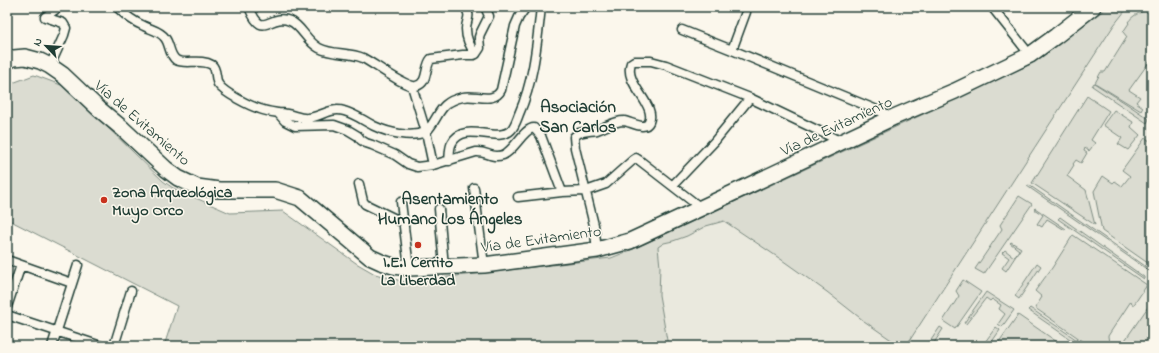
<svg xmlns="http://www.w3.org/2000/svg" width="1159" height="353" font-family="'Indie Flower',sans-serif">
  <rect width="100%" height="100%" fill="#fbf7ec"/>
  <filter id="ink" filterUnits="userSpaceOnUse"><feTurbulence type="fractalNoise" baseFrequency=".025" numOctaves="2"/><feDisplacementMap in="SourceGraphic" scale="8" xChannelSelector="R" yChannelSelector="G"/><feConvolveMatrix kernelMatrix="1 2 1 2 8 2 1 2 1" color-interpolation-filters="sRGB"/></filter>
  <g filter="url(#ink)">
    <path fill="#eae9de" d="M1108 7H1152V346H301L296 220 334 248 356 263 375 274 405 282 611 258 631 250 691 221 813 166 1033 63Z"/>
    <path fill="#dbdcd1" stroke="#7d8c82" d="M1108 7H1130L1125 11 1114 25 906 346H900L864 321 827 292 782 260 724 221 706 226 687 236 673 241 664 243 658 247 660 267 659 295 668 346H164L177 306 7 219V85L34 75 61 85 93 115 99 119 163 181 173 188 230 213 283 211 356 263 375 274 405 282 611 258 631 250 1033 63Z
      M1146 10 1152 11V58L1129 90 1140 97 1136 102 1143 107 1141 111 1095 83 1101 72H1105L1127 37 1123 32 1129 23 1128 22C1133 15 1139 13 1146 10Z
      M1094 83 1127 104 1149 119 1147 123 1092 86Z
      M1087 96 1109 111 1091 140 1095 143 1089 151 1085 148 1084 151 1087 153 1081 163 1076 160 1073 164 1074 165 1067 176 1086 190 1095 225 1032 183Z
      M1114 110 1133 122 1131 127 1140 135 1128 150 1118 144 1122 138 1103 125Z
      M1145 138 1152 142V266L1102 231 1094 191 1103 176 1113 183 1115 181 1122 186 1130 176 1122 170Z
      M1029 185 1148 268V270L1027 186Z
      M1019 196 1032 204 984 274 975 269 1002 229 1000 225Z
      M1035 208 1066 229 1065 230 1047 219 1042 227 1037 224 1043 215 1034 209Z
      M1060 217 1144 277V279L1058 219Z
      M1073 235 1147 285 1133 306 1131 301 1108 336 1109 343 1107 346H1090L1035 308 1042 297 1035 291 1052 268Z
      M1011 242 1021 248 1006 271 1002 268 1009 258 1002 253 1005 250 1014 257 1019 250 1010 243Z
      M1037 263 1041 266 1019 299 1015 296Z
      M963 280 981 292 955 329 943 321 959 296 956 291Z
      M986 292 1014 310 1002 327 998 324 1005 314 999 309 1001 305 992 299 990 301 986 298 966 324 964 323Z
      M1150 304 1151 305V346H1121Z
      M1030 308 1086 346H1080L1028 310Z
      M1018 315 1063 346H996Z
      M940 327 943 329 932 346H927Z
      M996 327 1000 330 989 346H982Z"/>
    <g fill="none" stroke-linecap="round" stroke-linejoin="round">
      <g stroke="#1f3d34" stroke-width="11">
        <path id="street" d="M117 7C125 15 134 22 144 26 152 30 160 31 165 38 170 44 169 55 176 60 185 65 201 58 212 65 217 69 215 78 218 84 224 93 250 106 260 109 265 111 272 112 278 113L285 121 295 126 334 125 348 130 358 136 361 140 366 143 372 145 395 155 408 164 417 167 433 165 476 152C487 151 491 159 503 155 514 151 524 128 534 128L541 136 562 192
          M249 7C263 42 269 12 290 21 301 25 306 41 319 48 332 55 349 52 363 58 373 63 406 88 416 86 429 83 424 67 431 59L463 55H474L476 54 480 48 479 37 480 34 489 16 485 7
          M465 7C472 17 466 19 466 29 466 39 470 47 476 54
          M992 7 1030 55
          M682 30 732 50 894 117
          M732 50 746 12V7
          M50 66 64 35 66 28 63 23 45 17 59 7
          M278 113C281 113 284 113 287 114 294 115 301 119 308 118 320 117 331 107 344 111 355 114 364 121 374 126 389 133 410 138 426 132L412 86
          M449 161C450 155 449 147 452 143 464 120 497 144 511 130 515 126 517 119 519 114 534 80 537 43 541 7
          M433 165 426 132C441 116 437 103 463 97 475 94 494 104 501 90L515 26 519 17 526 7
          M359 184 363 201 365 204 404 223
          M673 185 714 142 750 98
          M474 188 484 265
          M518 197 562 192 586 191 606 184 633 160 636 158 639 160 701 208
          M401 202 409 268
          M439 209 444 267
          M597 250 594 225 575 148 574 137C576 135 578 134 579 133 585 131 592 131 597 130 606 127 614 121 624 121 631 122 645 131 649 122 657 104 623 84 631 63L634 61H651L666 65 750 98 842 142
          M7 260 72 283
          M7 307 21 265
          M7 315 101 346
          M52 346 78 265
          M114 346 131 291"/>
      </g>
      <g stroke="#1f3d34" stroke-width="18">
        <path id="highway" d="M7 61 14 58 25 57 40 61 50 66 63 75 99 109 123 129 166 169 178 178 197 187 219 190H275L300 198 370 257 381 262 393 266 409 268 484 265 597 250 630 241 701 208 894 117 955 91 1030 55 1056 36 1093 7"/>
      </g>
      <use href="#street" stroke="#fbf7ec" stroke-width="8"/>
      <use href="#highway" stroke="#fbf7ec" stroke-width="15"/>
    </g>
  </g>
  <g fill="#c8321e" stroke="#fbf7ec" stroke-width="1.5">
    <circle cx="104" cy="200" r="4"/>
    <circle cx="418" cy="245" r="4"/>
  </g>
  <g text-anchor="middle" stroke-width="3" stroke-linejoin="round" paint-order="stroke">
    <g font-size="16" fill="#1f3d34" stroke="#fbf7ec">
      <text transform="translate(143 122) rotate(41)" y="6">Vía de Evitamiento</text>
      <text transform="translate(836 125) rotate(-25)" y="6">Vía de Evitamiento</text>
      <text transform="translate(541 238) rotate(-8)" y="6">Vía de Evitamiento</text>
    </g>
    <g font-size="16" font-weight="bold" fill="#1f3d34" stroke="#fbf7ec" text-anchor="start">
      <text x="112" y="197">Zona Arqueológica<tspan x="112" dy="18">Muyo Orco</tspan></text>
      <text x="418" y="267" text-anchor="middle">I.E.I Cerrito<tspan x="418" dy="18">La Liberdad</tspan></text>
    </g>
    <g font-size="17" font-weight="bold" fill="#1f3d34" stroke="#fbf7ec">
      <text x="578" y="112">Asociación<tspan x="578" dy="20">San Carlos</tspan></text>
      <text x="450" y="204">Asentamiento<tspan x="450" dy="20">Humano Los Ángeles</tspan></text>
    </g>
  </g>
  <rect width="1159" height="353" fill="none" stroke="#fbf7ec" stroke-width="24"/>
  <rect x="12" y="12" width="1135" height="329" fill="none" stroke="#1f3d34" stroke-width="1.5" filter="url(#ink)"/>
  <g transform="translate(46 46) rotate(295)" stroke="#fbf7ec" stroke-width="3" paint-order="stroke">
  <path d="M0-3L7 15L0 10L-7 15Z" fill="#1f3d34"/>
  <text y="-6" font-size="11" font-weight="bold" text-anchor="middle" fill="#1f3d34">N</text>
  </g>
</svg>
